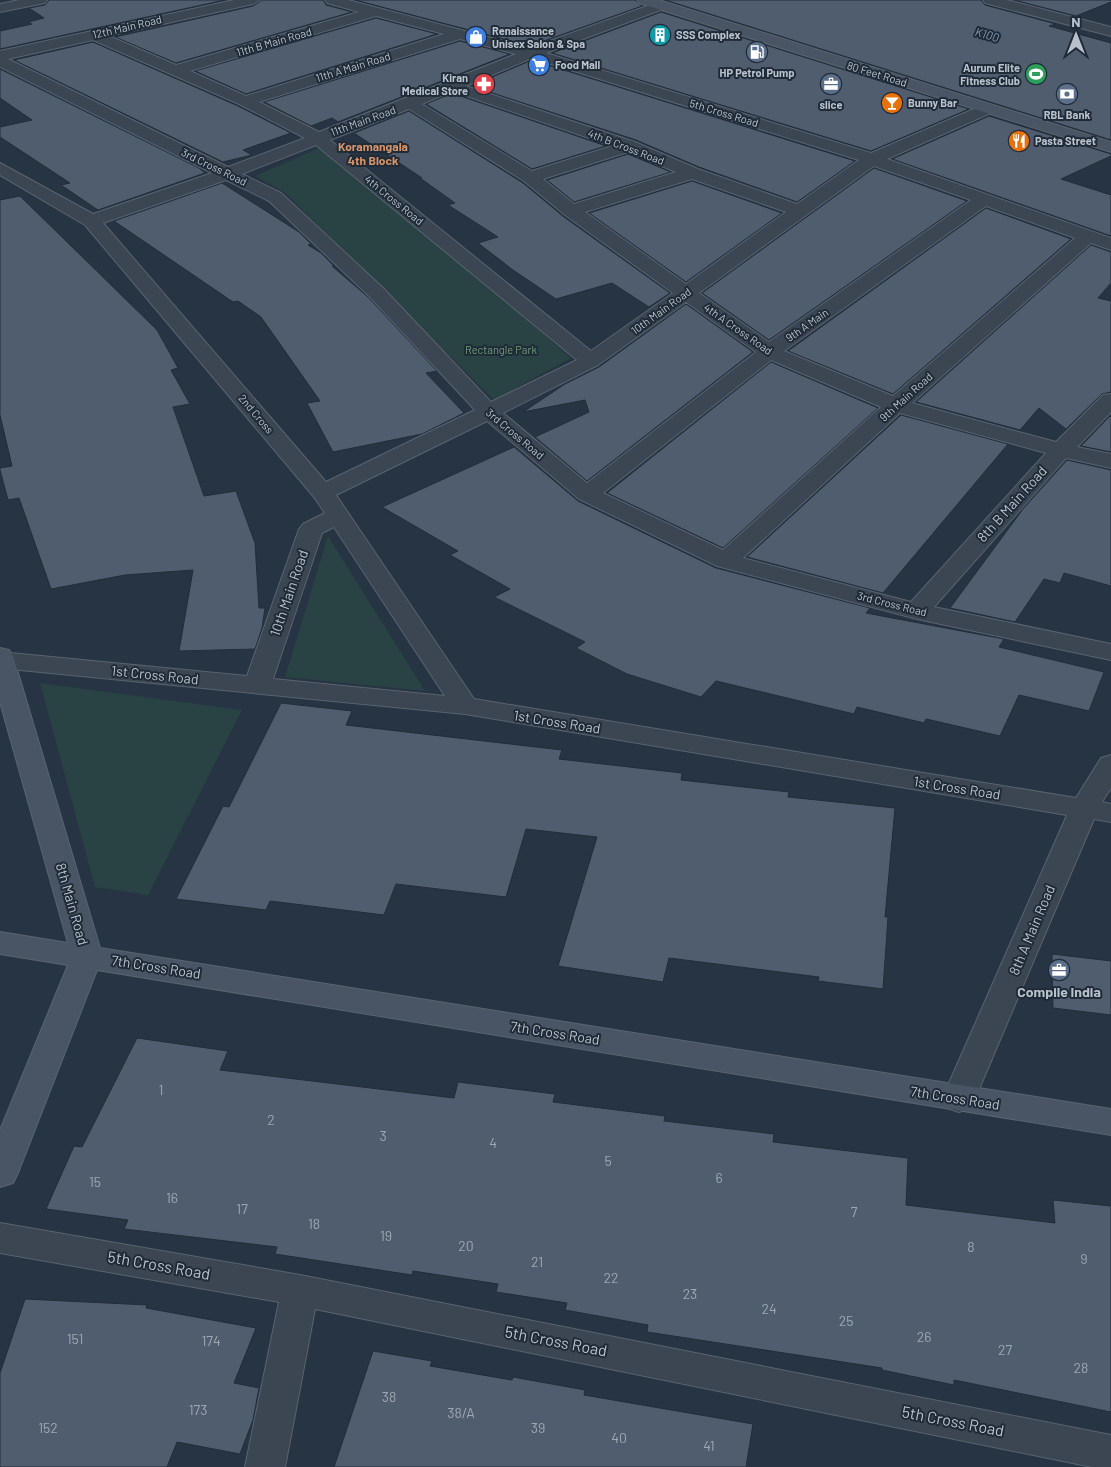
<svg xmlns="http://www.w3.org/2000/svg" width="1111" height="1467" font-family="Barlow,sans-serif">
  <rect width="100%" height="100%" fill="#273443"/>
  <path fill="#294244" d="M326 145 571 358 494 400 284 192 255 176Z
    M328 536 425 691 285 677Z
    M40 683 242 710 148 895 95 887Z"/>
  <path fill="#505d6e" stroke="#222d3a" d="M49 0H225L0 49V31L32 24 28 22 44 18 29 8 45 5Z
    M262 0H323L326 5 352 12 176 63 115 37 253 6Z
    M355 0H635L642 6 530 46Z
    M665 0H981L985 5 1056 24 1049 26 1111 43V140Z
    M1014 0H1111V2L1076 16Z
    M661 12 969 109 871 151 552 53Z
    M376 18 437 34 246 94 195 71Z
    M460 41 510 54 338 122 332 118 311 126 264 102Z
    M93 42 238 106 291 133 243 150 252 155 223 162 14 60Z
    M532 60 855 161 797 202 699 167 636 140 471 86Z
    M0 69 199 168 205 173 98 210 61 185 70 183 0 137V127L32 120 0 98Z
    M452 93 606 146 532 169 426 104Z
    M409 111 523 183 564 217 670 293 649 307 612 283 556 299 513 270 478 243 498 237 448 205 455 203 420 178H422L354 133Z
    M989 116 1111 154V156L1061 179 1111 195V236L892 159Z
    M628 154 671 172 574 202 547 180Z
    M874 168 967 201 769 340 702 293Z
    M692 181 782 213 686 282 589 213Z
    M222 183 299 232 311 244 308 245 321 253 334 266H332L368 297 437 371 426 373 464 413 422 434 333 452 307 403 320 401 261 317 238 301 233 302 114 221Z
    M20 196 157 330 178 368 171 370 190 404 173 407 204 496 236 491 255 543 259 608H265L262 628 255 649 179 651 193 570 125 575 51 589 19 498 8 500 0 470V468L12 466 0 415V200Z
    M986 208 1071 239 893 394 788 351Z
    M1091 245 1111 252V283L1098 298 1111 301V392L1102 394 1066 429 1039 408 1020 430 916 402Z
    M686 304 753 352 587 481 535 437 589 412 585 400 523 412 565 384 599 367Z
    M771 362 878 408 723 548 607 493Z
    M901 415 1008 444 883 593 747 557Z
    M1111 415V452L1081 446Z
    M514 447 578 501 716 568 870 608 866 613 1004 639 999 647 1104 672 1089 711 1019 695 1000 736 926 719 924 723 857 707 854 714 716 681 701 697 627 674 576 648 585 642 494 597 510 589 450 555 458 551 382 507Z
    M1067 460 1111 470V586L1064 573 1060 583 1044 579 1015 622 950 608 1023 509Z
    M281 703 352 711 346 725 562 750 559 759 682 773 681 780 789 792 788 797 895 808 885 917H888L883 989 818 981 819 977 669 958 663 982 558 966 597 837 526 829 506 897 396 884 384 915 270 901 266 910 176 899 223 806 229 807Z
    M1052 954 1111 961V1015L1053 1008Z
    M137 1038 228 1051 220 1070 454 1098 458 1082 555 1094 553 1102 665 1116 664 1121 774 1134 773 1142 908 1158 906 1205 1055 1223 1053 1200 1111 1206V1412L954 1380V1385L882 1370V1368L647 1332 648 1325 565 1310 567 1303 496 1292 498 1284 413 1271 412 1275 275 1254 277 1247 124 1229 128 1220 46 1209 74 1146 82 1147Z
    M25 1299 147 1305 146 1308 256 1328 234 1383 259 1388 253 1420 240 1454 177 1442 167 1467H0V1373Z
    M373 1351 432 1361 430 1366 512 1380 513 1377 585 1390 584 1395 753 1424 746 1467H334Z"/>
  <g fill="none" stroke-linecap="round" stroke-linejoin="round">
    <g stroke="#596470" stroke-width="2">
      <path id="street" d="M19 0H47L45 3 0 12V4Z
        M234 0H260L253 4 109 36 176 65 359 12 327 3 325 0H348L530 48 661 1 668 5 666 8 546 53 871 153 981 106H993L995 109 993 112 887 159 1111 238V250L1091 243 912 403 1056 442 1103 395 1111 394V412L1077 447 1111 454V468L1066 458 934 607 1111 644V660L917 619 717 566 579 499 487 421 336 495 474 699 1076 798 1101 758 1111 755V788L1102 802 1111 804V822L1094 819 971 1108 959 1112 947 1108 942 1099 1067 815 465 714 0 668V652L247 676 299 529 303 524 325 513 314 497 85 225 0 175V163L93 214 212 173 0 67V51ZM376 16 444 34 246 96 190 71ZM460 39 516 54 319 132 259 102ZM93 40 239 104 305 138 228 167 8 59ZM532 58 859 160 797 204 698 169 635 142 466 86ZM452 91 612 146 532 171 422 104ZM409 109 524 181 565 215 673 293 591 351 330 140ZM316 145 577 360 491 402 383 288 281 193 242 174ZM628 152 676 172 574 204 543 179ZM874 166 971 200 769 342 699 293ZM692 179 786 212 686 284 585 212ZM226 180 269 201 369 296 475 410 326 482 103 223ZM986 206 1075 238 893 396 784 351ZM686 302 756 352 587 483 503 413 598 365ZM771 360 881 407 723 550 603 493ZM900 413 1046 453 911 602 743 558ZM334 527 445 696 273 679 322 533Z
        M983 0H1007L1111 27V36L985 3Z
        M0 1223 300 1275 1111 1435V1467H1092L315 1309 285 1467H245L279 1302 0 1253Z"/>
    </g>
    <g stroke="#596470" stroke-width="2">
      <path id="secondary" d="M637 0H659L1111 142V152L639 3Z
        M0 648 9 650 13 656 100 948 1111 1109V1135L97 970 18 1173 13 1183 0 1187V1130L68 965 0 954V932L68 943 0 702Z"/>
    </g>
    <use href="#street" fill="#3b4652" fill-rule="evenodd"/>
    <use href="#secondary" fill="#495565" fill-rule="evenodd"/>
  </g>
  <defs>
    <g id="building-disc" transform="scale(1.125)"><circle r="9.5" fill="#0f9aa8" stroke="#202b38"/><path d="M-4-6H4V6H1V3H-1V6H-4ZM-2.5-4.3h1.7v1.8h-1.7ZM.8-4.3h1.7v1.8H.8ZM-2.5-1h1.7V.8h-1.7ZM.8-1h1.7V.8H.8Z" fill="#fff"/></g>
    <g id="shop-disc" transform="scale(1.125)"><circle r="9.5" fill="#3f7fe0" stroke="#202b38"/><path d="M-5-2.5h2.3a2.7 3.5 0 0 1 5.4 0H5L5.5 6h-11ZM-1.5-2.5h3a1.5 2.3 0 0 0-3 0Z" fill="#fff"/></g>
    <g id="fuel-disc" transform="scale(1.125)"><circle r="9.5" fill="#5c6f8a" stroke="#202b38"/><path d="M-5.5-6h7V0h2V4h1.3V-2.5L3-4.5l.8-.8L6-3V5H2.5V1h-1V6h-7ZM-4.2-4.7v3.2H.2V-4.7Z" fill="#fff"/></g>
    <g id="supermarket-disc" transform="scale(1.125)"><circle r="9.5" fill="#3f7fe0" stroke="#202b38"/><path d="M-6-5.5h2.5l.6 2H6L4.5 2H-2.5L-4.4-4H-6ZM-1.5 3.2a1.3 1.3 0 1 0 .1 0ZM3 3.2a1.3 1.3 0 1 0 .1 0Z" fill="#fff"/></g>
    <g id="stadium-disc" transform="scale(1.125)"><circle r="9.5" fill="#2e9e5b" stroke="#202b38"/><path d="M0-5a6.5 5 0 1 0 0 10a6.5 5 0 1 0 0-10ZM-3.5-1.8h7v3.6h-7Z" fill="#fff"/></g>
    <g id="pharmacy-disc" transform="scale(1.125)"><circle r="9.5" fill="#e0444e" stroke="#202b38"/><path d="M-2-6h4v4h4v4h-4v4h-4v-4h-4v-4h4Z" fill="#fff"/></g>
    <g id="office-disc" transform="scale(1.125)"><circle r="9.5" fill="#5c6f8a" stroke="#202b38"/><path d="M-6-3h4V-5.5h4V-3h4V5H-6ZM-1-4.5V-3h2v-1.5ZM-6 0V1H6V0Z" fill="#fff"/></g>
    <g id="bank-disc" transform="scale(1.125)"><circle r="9.5" fill="#5c6f8a" stroke="#202b38"/><path d="M-6-4H6V4H-6ZM0-2.3a2.3 2.3 0 1 0 0 4.6a2.3 2.3 0 1 0 0-4.6Z" fill="#fff"/></g>
    <g id="bar-disc" transform="scale(1.125)"><circle r="9.5" fill="#e8710a" stroke="#202b38"/><path d="M-6-5H6L.8 .8V4.5H3.5V6h-7V4.5H-.8V.8Z" fill="#fff"/></g>
    <g id="restaurant-disc" transform="scale(1.125)"><circle r="9.5" fill="#e8710a" stroke="#202b38"/><path d="M-5-6h1v4h1v-4h1v4h1v-4h1v5L-1.5 .5V6h-2V.5L-5-1ZM5-6V6H3V1.5H1.5Q1.5-4 5-6Z" fill="#fff"/></g>
  </defs>
  <g fill-rule="evenodd">
    <use href="#building-disc" x="660" y="35"/>
    <use href="#shop-disc" x="476" y="37"/>
    <use href="#fuel-disc" x="757" y="52"/>
    <use href="#supermarket-disc" x="539" y="65"/>
    <use href="#stadium-disc" x="1036" y="74"/>
    <use href="#pharmacy-disc" x="484" y="84"/>
    <use href="#office-disc" x="831" y="84"/>
    <use href="#bank-disc" x="1067" y="94"/>
    <use href="#bar-disc" x="892" y="103"/>
    <use href="#restaurant-disc" x="1019" y="141"/>
    <use href="#office-disc" x="1059" y="970"/>
  </g>
  <g text-anchor="middle" stroke-width="4" stroke-linejoin="round" paint-order="stroke">
    <g font-size="11" fill="#b8c1cc" stroke="#202b38">
      <text transform="translate(127 27) rotate(-13)" y="4">12th Main Road</text>
      <text transform="translate(274 42) rotate(-16)" y="4">11th B Main Road</text>
      <text transform="translate(353 67) rotate(-17)" y="4">11th A Main Road</text>
      <text transform="translate(877 74) rotate(17)" y="4">80 Feet Road</text>
      <text transform="translate(724 113) rotate(17)" y="4">5th Cross Road</text>
      <text transform="translate(363 121) rotate(-20)" y="4">11th Main Road</text>
      <text transform="translate(626 147) rotate(21)" y="4">4th B Cross Road</text>
      <text transform="translate(214 167) rotate(26)" y="4">3rd Cross Road</text>
      <text transform="translate(394 200) rotate(39)" y="4">4th Cross Road</text>
      <text transform="translate(661 311) rotate(-36)" y="4">10th Main Road</text>
      <text transform="translate(807 325) rotate(-35)" y="4">9th A Main</text>
      <text transform="translate(738 329) rotate(35)" y="4">4th A Cross Road</text>
      <text transform="translate(906 397) rotate(-42)" y="4">9th Main Road</text>
      <text transform="translate(256 414) rotate(50)" y="4">2nd Cross</text>
      <text transform="translate(515 434) rotate(40)" y="4">3rd Cross Road</text>
      <text transform="translate(892 604) rotate(14)" y="4">3rd Cross Road</text>
    </g>
    <g font-size="11" font-weight="bold" fill="#b8c1cc" stroke="#202b38" text-anchor="start">
      <text x="492" y="35">Renaissance<tspan x="492" dy="13">Unisex Salon &amp; Spa</tspan></text>
      <text x="676" y="39">SSS Complex</text>
      <text x="555" y="69">Food Mall</text>
      <text x="1020" y="72" text-anchor="end">Aurum Elite<tspan x="1020" dy="13">Fitness Club</tspan></text>
      <text x="757" y="77" text-anchor="middle">HP Petrol Pump</text>
      <text x="468" y="82" text-anchor="end">Kiran<tspan x="468" dy="13">Medical Store</tspan></text>
      <text x="908" y="107">Bunny Bar</text>
      <text x="831" y="109" text-anchor="middle">slice</text>
      <text x="1067" y="119" text-anchor="middle">RBL Bank</text>
      <text x="1035" y="145">Pasta Street</text>
    </g>
    <g font-size="11" fill="#6f9d78" stroke="#202b38">
      <text x="501" y="354">Rectangle Park</text>
    </g>
    <g font-size="12" font-style="italic" fill="#7f98b3" stroke="#202b38">
      <text transform="translate(987 35) rotate(16)" y="4">K100</text>
    </g>
    <g font-size="12" font-weight="bold" fill="#d79469" stroke="#202b38">
      <text x="373" y="151">Koramangala<tspan x="373" dy="14">4th Block</tspan></text>
    </g>
    <g font-size="14" fill="#b8c1cc" stroke="#202b38">
      <text transform="translate(1012 504) rotate(-48)" y="5">8th B Main Road</text>
      <text transform="translate(289 593) rotate(-71)" y="5">10th Main Road</text>
      <text transform="translate(155 675) rotate(6)" y="5">1st Cross Road</text>
      <text transform="translate(557 722) rotate(9)" y="5">1st Cross Road</text>
      <text transform="translate(957 788) rotate(9)" y="5">1st Cross Road</text>
      <text transform="translate(72 904) rotate(74)" y="5">8th Main Road</text>
      <text transform="translate(1032 930) rotate(-67)" y="5">8th A Main Road</text>
      <text transform="translate(156 967) rotate(9)" y="5">7th Cross Road</text>
      <text transform="translate(555 1033) rotate(9)" y="5">7th Cross Road</text>
      <text transform="translate(955 1098) rotate(9)" y="5">7th Cross Road</text>
    </g>
    <g font-size="14" font-weight="bold" fill="#b8c1cc" stroke="#202b38">
      <text x="1059" y="997">Compile India</text>
    </g>
    <g font-size="14" fill="#9ea8b4">
      <text x="161" y="1095">1</text>
      <text x="271" y="1125">2</text>
      <text x="383" y="1141">3</text>
      <text x="493" y="1148">4</text>
      <text x="608" y="1166">5</text>
      <text x="719" y="1183">6</text>
      <text x="95" y="1187">15</text>
      <text x="172" y="1203">16</text>
      <text x="242" y="1214">17</text>
      <text x="854" y="1217">7</text>
      <text x="314" y="1229">18</text>
      <text x="386" y="1241">19</text>
      <text x="466" y="1251">20</text>
      <text x="971" y="1252">8</text>
      <text x="1084" y="1264">9</text>
      <text x="537" y="1267">21</text>
      <text x="611" y="1283">22</text>
      <text x="690" y="1299">23</text>
      <text x="769" y="1314">24</text>
      <text x="846" y="1326">25</text>
      <text x="924" y="1342">26</text>
      <text x="75" y="1344">151</text>
      <text x="211" y="1346">174</text>
      <text x="1005" y="1355">27</text>
      <text x="1081" y="1373">28</text>
      <text x="389" y="1402">38</text>
      <text x="198" y="1415">173</text>
      <text x="461" y="1418">38/A</text>
      <text x="48" y="1433">152</text>
      <text x="538" y="1433">39</text>
      <text x="619" y="1443">40</text>
      <text x="709" y="1451">41</text>
    </g>
    <g font-size="16" fill="#b8c1cc" stroke="#202b38">
      <text transform="translate(159 1265) rotate(10)" y="6">5th Cross Road</text>
      <text transform="translate(556 1341) rotate(11)" y="6">5th Cross Road</text>
      <text transform="translate(953 1421) rotate(11)" y="6">5th Cross Road</text>
    </g>
  </g>
  <g transform="translate(1076 35)" stroke="#202b38" stroke-width="4" paint-order="stroke">
  <path d="M0-4L9 19L0 12L-9 19Z" fill="#b8c1cc"/>
  <text y="-8" font-size="14" font-weight="bold" text-anchor="middle" fill="#b8c1cc">N</text>
  </g>
</svg>
